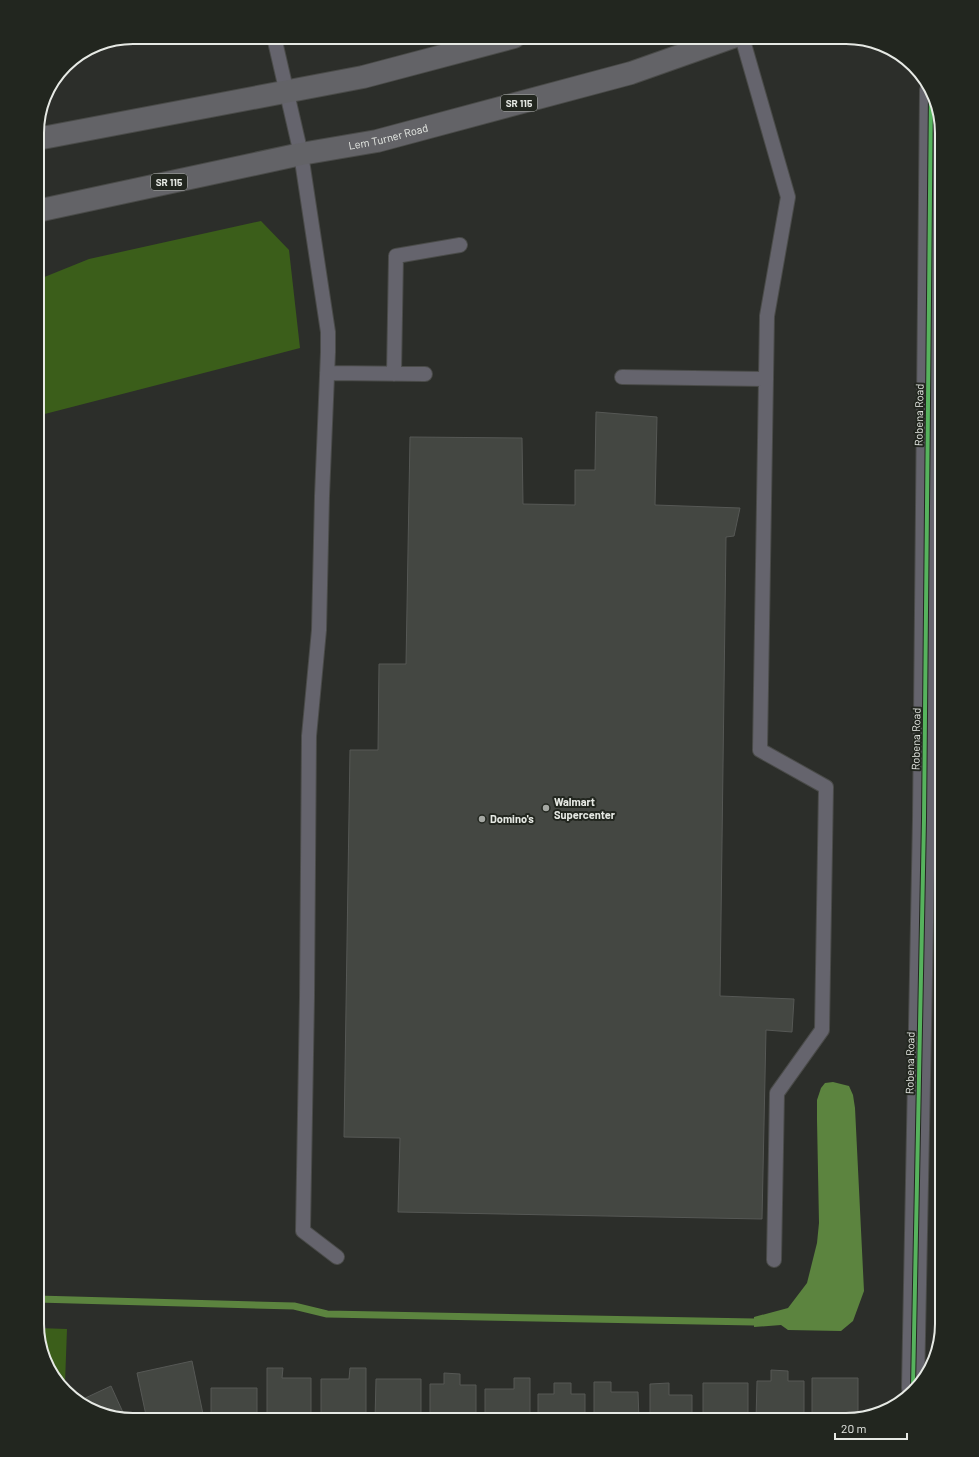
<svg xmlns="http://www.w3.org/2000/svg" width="979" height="1457" font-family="Barlow,sans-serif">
  <rect width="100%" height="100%" fill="#2c2e2a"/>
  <path fill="#3b5e1a" d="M261 221 289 250 300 348 37 416V280L89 259Z
    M38 1328 67 1329 65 1383 63 1385 50 1372Z"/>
  <path fill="#5c843f" d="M833 1082 849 1086 853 1095 855 1108 864 1291 853 1321 841 1331 788 1330 781 1325 754 1327V1317L788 1308 807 1283 817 1243 819 1223 817 1120V1100L821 1088 825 1083Z"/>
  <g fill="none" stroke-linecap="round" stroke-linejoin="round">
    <path stroke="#5c843f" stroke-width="7" d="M37 1299 294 1306 327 1314 754 1322"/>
  </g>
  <path fill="#444742" stroke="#565855" d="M596 412 657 417 655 505 740 508 734 536 726 537 720 996 794 999 792 1032 766 1030 762 1219 398 1212 400 1138 344 1137 350 750H378L379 664H406L410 437 522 438 523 504 575 505V470H595Z
    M192 1361 203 1414 175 1420H147L137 1373Z
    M267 1368H283L282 1378H311V1420H267Z
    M350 1368H366V1420H321V1379H349Z
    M771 1370 788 1371V1381H804V1420H756L757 1381H771Z
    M444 1373 460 1374V1385H476V1420H430V1384H444Z
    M514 1378H530V1420H485V1389H514Z
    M812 1378H858V1417L846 1420H812Z
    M376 1379H421V1420H375Z
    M594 1382H611V1392H638L639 1420H594Z
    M554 1383H571V1394H585V1420H538V1394H554Z
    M669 1383V1395H692V1420H650V1384Z
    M703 1383H748V1420H703Z
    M111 1386 126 1419 83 1405 81 1400Z
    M211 1388H257V1420H211Z"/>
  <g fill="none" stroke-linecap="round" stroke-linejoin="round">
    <g stroke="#4a4b49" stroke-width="16">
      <path id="lane" d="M274 37 301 154 328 332V352L322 496 319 630 309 736 307 997 303 1231 337 1257
        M742 37 788 197 767 316 760 750 826 787 822 1030 777 1093 774 1260
        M327 373 425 374
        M394 374 396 256 460 245
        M622 377 766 379"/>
    </g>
    <g stroke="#4a4b49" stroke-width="24">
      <path id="street" d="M913 1388 924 819 931 91"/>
    </g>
    <g stroke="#4a4b49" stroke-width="24">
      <g id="primary">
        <path d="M37 139 363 77 514 37"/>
        <path id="s1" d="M37 211 301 154 377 141 631 73 733 37"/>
      </g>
    </g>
    <use href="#lane" stroke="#65646d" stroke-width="14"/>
    <use href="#street" stroke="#65646d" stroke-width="22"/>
    <use href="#primary" stroke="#636367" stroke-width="22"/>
    <g stroke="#22261f" stroke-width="6">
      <path id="cycleway" d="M913 1388 924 819 931 91"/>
    </g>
    <use href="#cycleway" stroke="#56b35d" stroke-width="4"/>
  </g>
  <g fill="#a5a8a3" stroke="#22261f" stroke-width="1.5">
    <circle cx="546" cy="808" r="4"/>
    <circle cx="482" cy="819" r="4"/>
  </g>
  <g text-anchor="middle" stroke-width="4" stroke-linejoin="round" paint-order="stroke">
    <g fill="#22261f" stroke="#abaea9" stroke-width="1">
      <rect x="501" y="95" width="36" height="16" rx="3"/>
      <rect x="151" y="174" width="36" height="16" rx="3"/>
    </g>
    <g font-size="10" font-weight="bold" fill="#e6e9e4">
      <text x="519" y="107">SR 115</text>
      <text x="169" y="186">SR 115</text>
    </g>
    <g font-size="11" fill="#e6e9e4" stroke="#22261f">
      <text dy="4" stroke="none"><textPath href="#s1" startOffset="359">Lem Turner Road</textPath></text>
      <text transform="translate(919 415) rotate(-89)" y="4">Robena Road</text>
      <text transform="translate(916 739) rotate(-89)" y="4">Robena Road</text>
      <text transform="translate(910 1063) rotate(-89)" y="4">Robena Road</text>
    </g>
    <g font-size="11" font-weight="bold" fill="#e6e9e4" stroke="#22261f" text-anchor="start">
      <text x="554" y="806">Walmart<tspan x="554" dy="13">Supercenter</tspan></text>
      <text x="490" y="823">Domino's</text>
    </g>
  </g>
  <path d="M0 0H979V1457H0ZM133 44H846A89 89 0 0 1 935 133V1324A89 89 0 0 1 846 1413H133A89 89 0 0 1 44 1324V133A89 89 0 0 1 133 44Z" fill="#22261f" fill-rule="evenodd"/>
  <path fill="none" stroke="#e6e9e4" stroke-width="2" d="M133 44H846A89 89 0 0 1 935 133V1324A89 89 0 0 1 846 1413H133A89 89 0 0 1 44 1324V133A89 89 0 0 1 133 44Z"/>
  <path d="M835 1433v6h72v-6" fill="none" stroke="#e6e9e4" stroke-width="2"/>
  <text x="841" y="1433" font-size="12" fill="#e6e9e4" stroke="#22261f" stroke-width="3" paint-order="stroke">20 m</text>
</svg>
